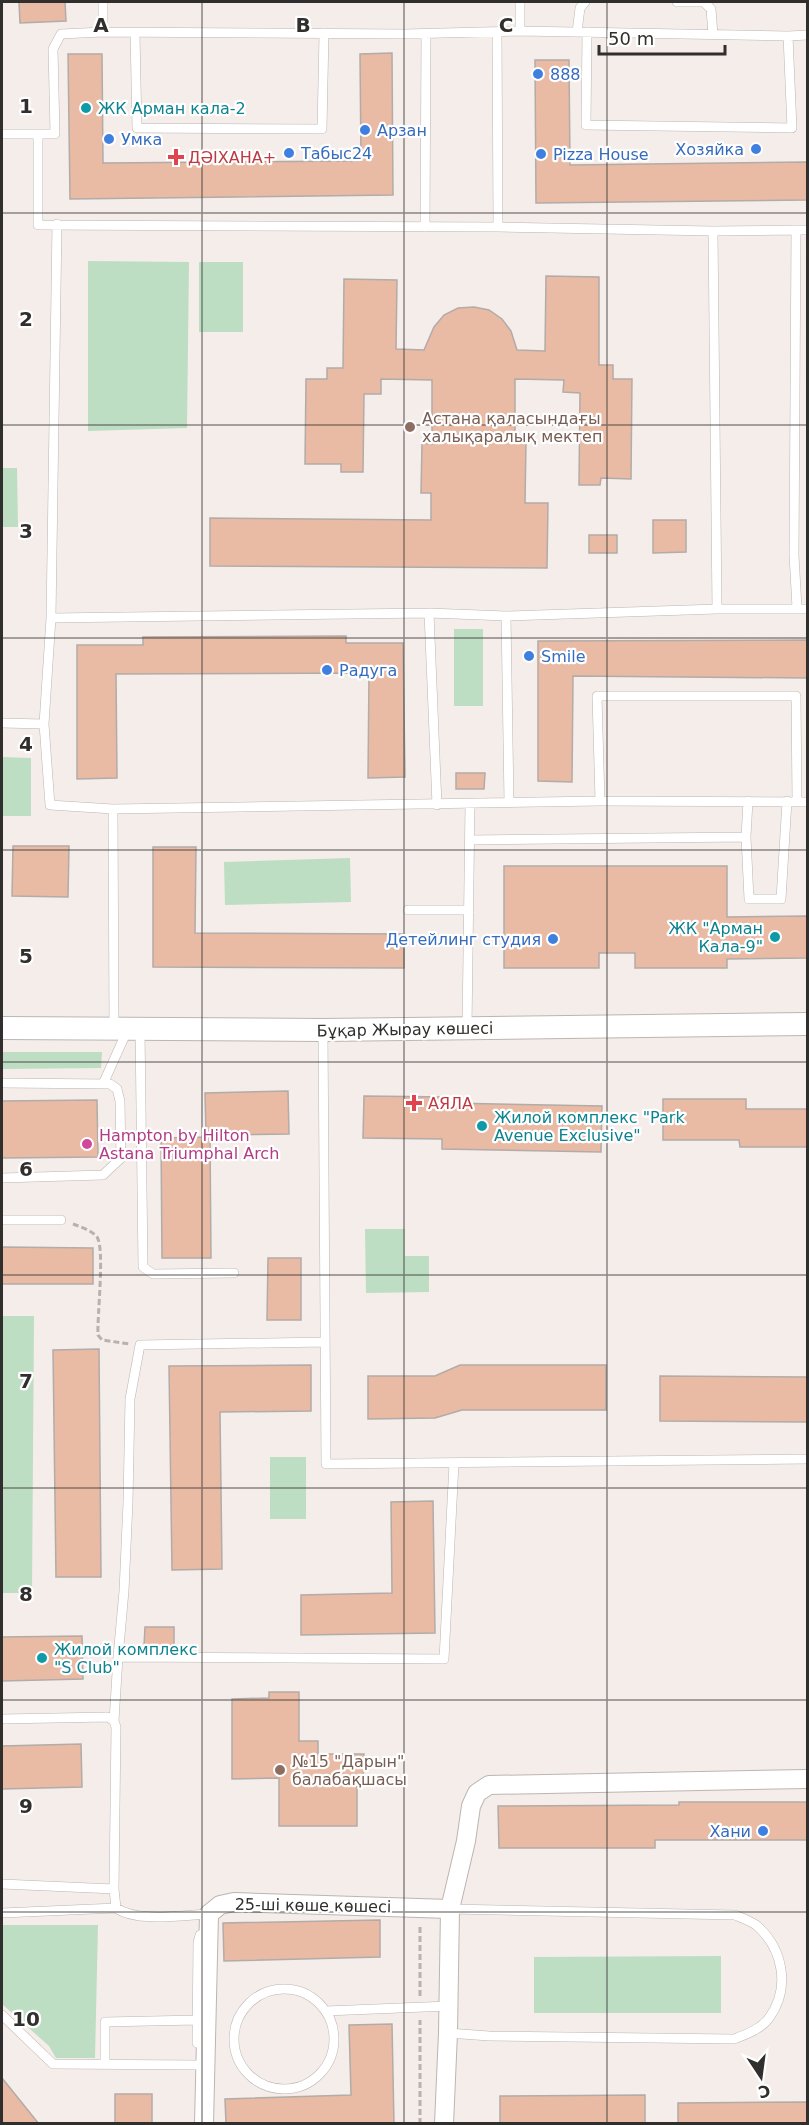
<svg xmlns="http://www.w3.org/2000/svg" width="809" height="2125" font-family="'DejaVu Sans',sans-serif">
  <rect width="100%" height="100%" fill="#f4edea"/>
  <path fill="#bddec3" d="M88 261 189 262 187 428 88 431Z
    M199 262H243V332H199Z
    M2 468H17L18 527H2Z
    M454 629H483V706H454Z
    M2 757 31 758V816H2Z
    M350 858 351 902 225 905 224 862Z
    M2 1052H102L101 1068 2 1069Z
    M365 1229H405V1256H429V1292L366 1293Z
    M2 1316H34L32 1593H2Z
    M270 1457H306V1519H270Z
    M2 1925H98L95 2058H56L49 2046 2 2004Z
    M721 1956V2013H534V1957Z"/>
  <path fill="#e9bba4" stroke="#b2aba8" stroke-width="1.5" d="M19 2H65L66 21 20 23Z
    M392 53 393 195 70 199 68 54H102L103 163 361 161 360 54Z
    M535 60H569L570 165 807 162V200L536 203Z
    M546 276 599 277V365H613V379H632L631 479 601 478 600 485H579L580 393 563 392 564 380 515 379V441H526L525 503H548L547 568 210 566V518L431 520V493H421L422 443 432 444V380L381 379V394H364L363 472H341V464H305L306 379H327V368H343L344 279 397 280 396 349 424 350 434 327 444 315 458 308 474 307 489 310 502 319 511 331 517 350 545 351Z
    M653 520H686V552L653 553Z
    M589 535H617V553H589Z
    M346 636V643H403L405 777 368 778 369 673 116 674 117 778 77 779V645H143V637Z
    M807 640V678L573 676 572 782 538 781V641Z
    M456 773H485L484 789H456Z
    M13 846H69L68 897 12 896Z
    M153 847H196L195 933 404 934V968L153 967Z
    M504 866H727V917L807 916V958L727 959V968H635V953H599V968H504Z
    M288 1091 289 1134 206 1135 205 1093Z
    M364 1096 448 1097V1103L602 1106 601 1152 442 1149V1139L363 1138Z
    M663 1099H746V1109H807V1147H740L739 1140H663Z
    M97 1100 98 1157 2 1158V1101Z
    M210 1137 211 1258H162L161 1138Z
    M2 1247 93 1248V1284H2Z
    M268 1258H301V1320H267Z
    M99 1349 101 1577H56L53 1350Z
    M311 1365V1411L220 1412 222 1569 172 1570 169 1366Z
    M460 1365H606V1410H462L435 1418 368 1419V1376H435Z
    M660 1376 807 1377V1422L660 1421Z
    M433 1501 435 1633 301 1635V1595L392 1593 391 1502Z
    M145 1627H174V1646H144Z
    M82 1636 83 1679 2 1681V1637Z
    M269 1692H299V1741H318V1754H364L363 1785 357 1786V1826H279V1778L232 1779V1699L269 1698Z
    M81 1744 82 1787 2 1789V1746Z
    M679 1802H807V1840H655V1848H499L498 1806 679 1805Z
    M380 1920V1957L224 1961 223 1923Z
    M392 2024 394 2124H226L225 2099 351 2095 349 2025Z
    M2 2078 39 2124H2Z
    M115 2094H152V2124H115Z
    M645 2095V2124H500V2096Z
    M807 2102V2124H678V2103Z"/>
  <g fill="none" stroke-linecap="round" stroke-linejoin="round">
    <g stroke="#bcb5b2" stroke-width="10">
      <path id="service" d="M103 2V32L405 34 520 31 788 36 792 128 586 125 587 32
        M520 2V31
        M677 2H704L711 9 713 35
        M577 32 580 8 585 2
        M135 34 137 128 322 129 324 33
        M788 36 808 35
        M2 134H55L53 49 61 34 103 32
        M38 135V225L498 227 497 32
        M57 224 51 618 44 724 50 805 113 809 600 801 808 802
        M425 227 426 34
        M498 227 713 231 796 230
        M713 231 717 609
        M797 608 794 555 796 230H808
        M429 613 437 805
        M506 616 509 802
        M51 618 429 613 506 616 717 609H808
        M2 723 44 724
        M600 801 597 696H796L797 801
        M748 801 746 837 749 899H781L787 801
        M113 809 114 1029
        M470 840 746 837
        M408 910H469
        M140 1029 143 1267 153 1274 234 1273
        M467 1029 470 804
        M323 1030 326 1464 808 1459
        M2 1083 110 1084 117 1089 120 1101 121 1158 103 1175 2 1178
        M103 1084 127 1031
        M2 1220H61
        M118 1657 124 1591 128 1502 130 1399 140 1345 325 1342
        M2 1719 108 1717 114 1721 116 1727 114 1889
        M114 1721 118 1657 444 1659 454 1463
        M2 1884 114 1889 116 1908C138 1923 183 1915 209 1914
        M2 1913 116 1908
        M234 2039a50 50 0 1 1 100 0a50 50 0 1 1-100 0Z
        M326 2011 449 2006
        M2 2015 53 2064 197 2065
        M448 2033 489 2036 734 2039C747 2034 761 2029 769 2018 791 1988 783 1948 756 1925 750 1921 742 1918 735 1915L450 1909
        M197 2043 198 1943 200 1935 209 1932
        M105 2064V2022L197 2020"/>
    </g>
    <g stroke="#bcb5b2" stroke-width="20">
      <path id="minor" d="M204 2124 209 1914 220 1905 234 1902 450 1909
        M444 2124 448 2033 450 1909 466 1841 471 1806 477 1793 489 1785 808 1779"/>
    </g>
    <g stroke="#bcb5b2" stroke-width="24">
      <path id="tertiary" d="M2 1028 323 1030 808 1024"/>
    </g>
    <path stroke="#b8b2af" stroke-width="3" stroke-dasharray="6 3" stroke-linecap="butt" d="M73 1224C81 1227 91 1230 97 1237 105 1248 97 1317 98 1335L102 1340 130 1344
      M420 1996V1924
      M420 2124V2020"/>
    <use href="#service" stroke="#fff" stroke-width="9"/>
    <use href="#minor" stroke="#fff" stroke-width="18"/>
    <use href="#tertiary" stroke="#fff" stroke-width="22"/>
  </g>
  <path fill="none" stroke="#312f2d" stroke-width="1.5" stroke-opacity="0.55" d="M202 2V2124M404 2V2124M607 2V2124M2 213H808M2 425H808M2 638H808M2 850H808M2 1062H808M2 1275H808M2 1488H808M2 1700H808M2 1912H808"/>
  <g fill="#3f7fe0" stroke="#fff" stroke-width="2">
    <circle cx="538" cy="74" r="6"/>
    <circle cx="365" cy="130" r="6"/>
    <circle cx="109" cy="139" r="6"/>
    <circle cx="756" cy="149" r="6"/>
    <circle cx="289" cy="153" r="6"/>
    <circle cx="541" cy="154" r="6"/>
    <circle cx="529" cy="656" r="6"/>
    <circle cx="327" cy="670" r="6"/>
    <circle cx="553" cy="939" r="6"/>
    <circle cx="763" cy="1831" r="6"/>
  </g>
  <g fill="#0f9aa8" stroke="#fff" stroke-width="2">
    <circle cx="86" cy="108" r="6"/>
    <circle cx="775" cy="937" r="6"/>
    <circle cx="482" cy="1126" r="6"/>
    <circle cx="42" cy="1658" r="6"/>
  </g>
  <g fill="#e0444e" stroke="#fff" stroke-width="2">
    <path d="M173 148h6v6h6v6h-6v6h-6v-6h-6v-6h6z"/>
    <path d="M411 1094h6v6h6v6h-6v6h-6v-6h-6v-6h6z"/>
  </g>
  <g fill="#8d6e63" stroke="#fff" stroke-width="2">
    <circle cx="410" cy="427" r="6"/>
    <circle cx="280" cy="1770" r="6"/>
  </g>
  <circle fill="#d1479c" stroke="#fff" stroke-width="2" cx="87" cy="1144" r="6"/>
  <g text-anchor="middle" stroke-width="4.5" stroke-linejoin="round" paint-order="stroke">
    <g font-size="16" fill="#366cbe" stroke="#fff" text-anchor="start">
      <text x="550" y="80">888</text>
      <text x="377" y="136">Арзан</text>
      <text x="121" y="145">Умка</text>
      <text x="744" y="155" text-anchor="end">Хозяйка</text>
      <text x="301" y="159">Табыс24</text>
      <text x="553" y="160">Pizza House</text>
      <text x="541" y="662">Smile</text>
      <text x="339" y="676">Радуга</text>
      <text x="541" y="945" text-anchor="end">Детейлинг студия</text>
      <text x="751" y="1837" text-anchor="end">Хани</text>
    </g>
    <g font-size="16" fill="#0d838f" stroke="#fff" text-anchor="start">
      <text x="98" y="114">ЖК Арман кала-2</text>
      <text x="763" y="934" text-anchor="end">ЖК "Арман<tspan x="763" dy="18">Кала-9"</tspan></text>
      <text x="494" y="1123">Жилой комплекс "Park<tspan x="494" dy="18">Avenue Exclusive"</tspan></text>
      <text x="54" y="1655">Жилой комплекс<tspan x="54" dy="18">"S Club"</tspan></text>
    </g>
    <g font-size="16" fill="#be3a42" stroke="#fff" text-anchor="start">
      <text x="188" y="163">ДӘІХАНА+</text>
      <text x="428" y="1109">АЯЛА</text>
    </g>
    <g font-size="16" fill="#785e54" stroke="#fff" text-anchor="start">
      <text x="422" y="424">Астана қаласындағы<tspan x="422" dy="18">халықаралық мектеп</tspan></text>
      <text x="292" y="1767">№15 "Дарын"<tspan x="292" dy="18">балабақшасы</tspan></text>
    </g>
    <g font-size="16" fill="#312f2d" stroke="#fff">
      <text transform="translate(405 1029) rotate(-1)" y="6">Бұқар Жырау көшесі</text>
      <text transform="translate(313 1905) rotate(1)" y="6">25-ші көше көшесі</text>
    </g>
    <g font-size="16" fill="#b23c85" stroke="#fff" text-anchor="start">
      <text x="99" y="1141">Hampton by Hilton<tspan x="99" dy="18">Astana Triumphal Arch</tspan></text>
    </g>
  </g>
  <g font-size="20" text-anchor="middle" font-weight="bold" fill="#312f2d" stroke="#fff" stroke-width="4.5" stroke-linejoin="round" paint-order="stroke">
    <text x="101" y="32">A</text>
    <text x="303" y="32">B</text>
    <text x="506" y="32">C</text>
    <text x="26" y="113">1</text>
    <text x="26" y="326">2</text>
    <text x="26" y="538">3</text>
    <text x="26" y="751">4</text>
    <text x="26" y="963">5</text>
    <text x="26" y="1176">6</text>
    <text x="26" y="1388">7</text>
    <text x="26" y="1601">8</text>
    <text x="26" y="1813">9</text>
    <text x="26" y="2026">10</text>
  </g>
  <rect width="809" height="2125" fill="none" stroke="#312f2d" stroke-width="6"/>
  <g transform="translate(761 2077) rotate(167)" stroke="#ffffff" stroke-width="4.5" paint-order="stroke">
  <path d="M0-4.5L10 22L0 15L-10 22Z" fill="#312f2d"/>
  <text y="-9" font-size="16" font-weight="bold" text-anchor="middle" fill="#312f2d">С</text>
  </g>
  <path d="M599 45v9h126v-9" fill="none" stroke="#312f2d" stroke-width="3"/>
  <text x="608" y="45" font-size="18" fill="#312f2d" stroke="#ffffff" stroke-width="4.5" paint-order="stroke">50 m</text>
</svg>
